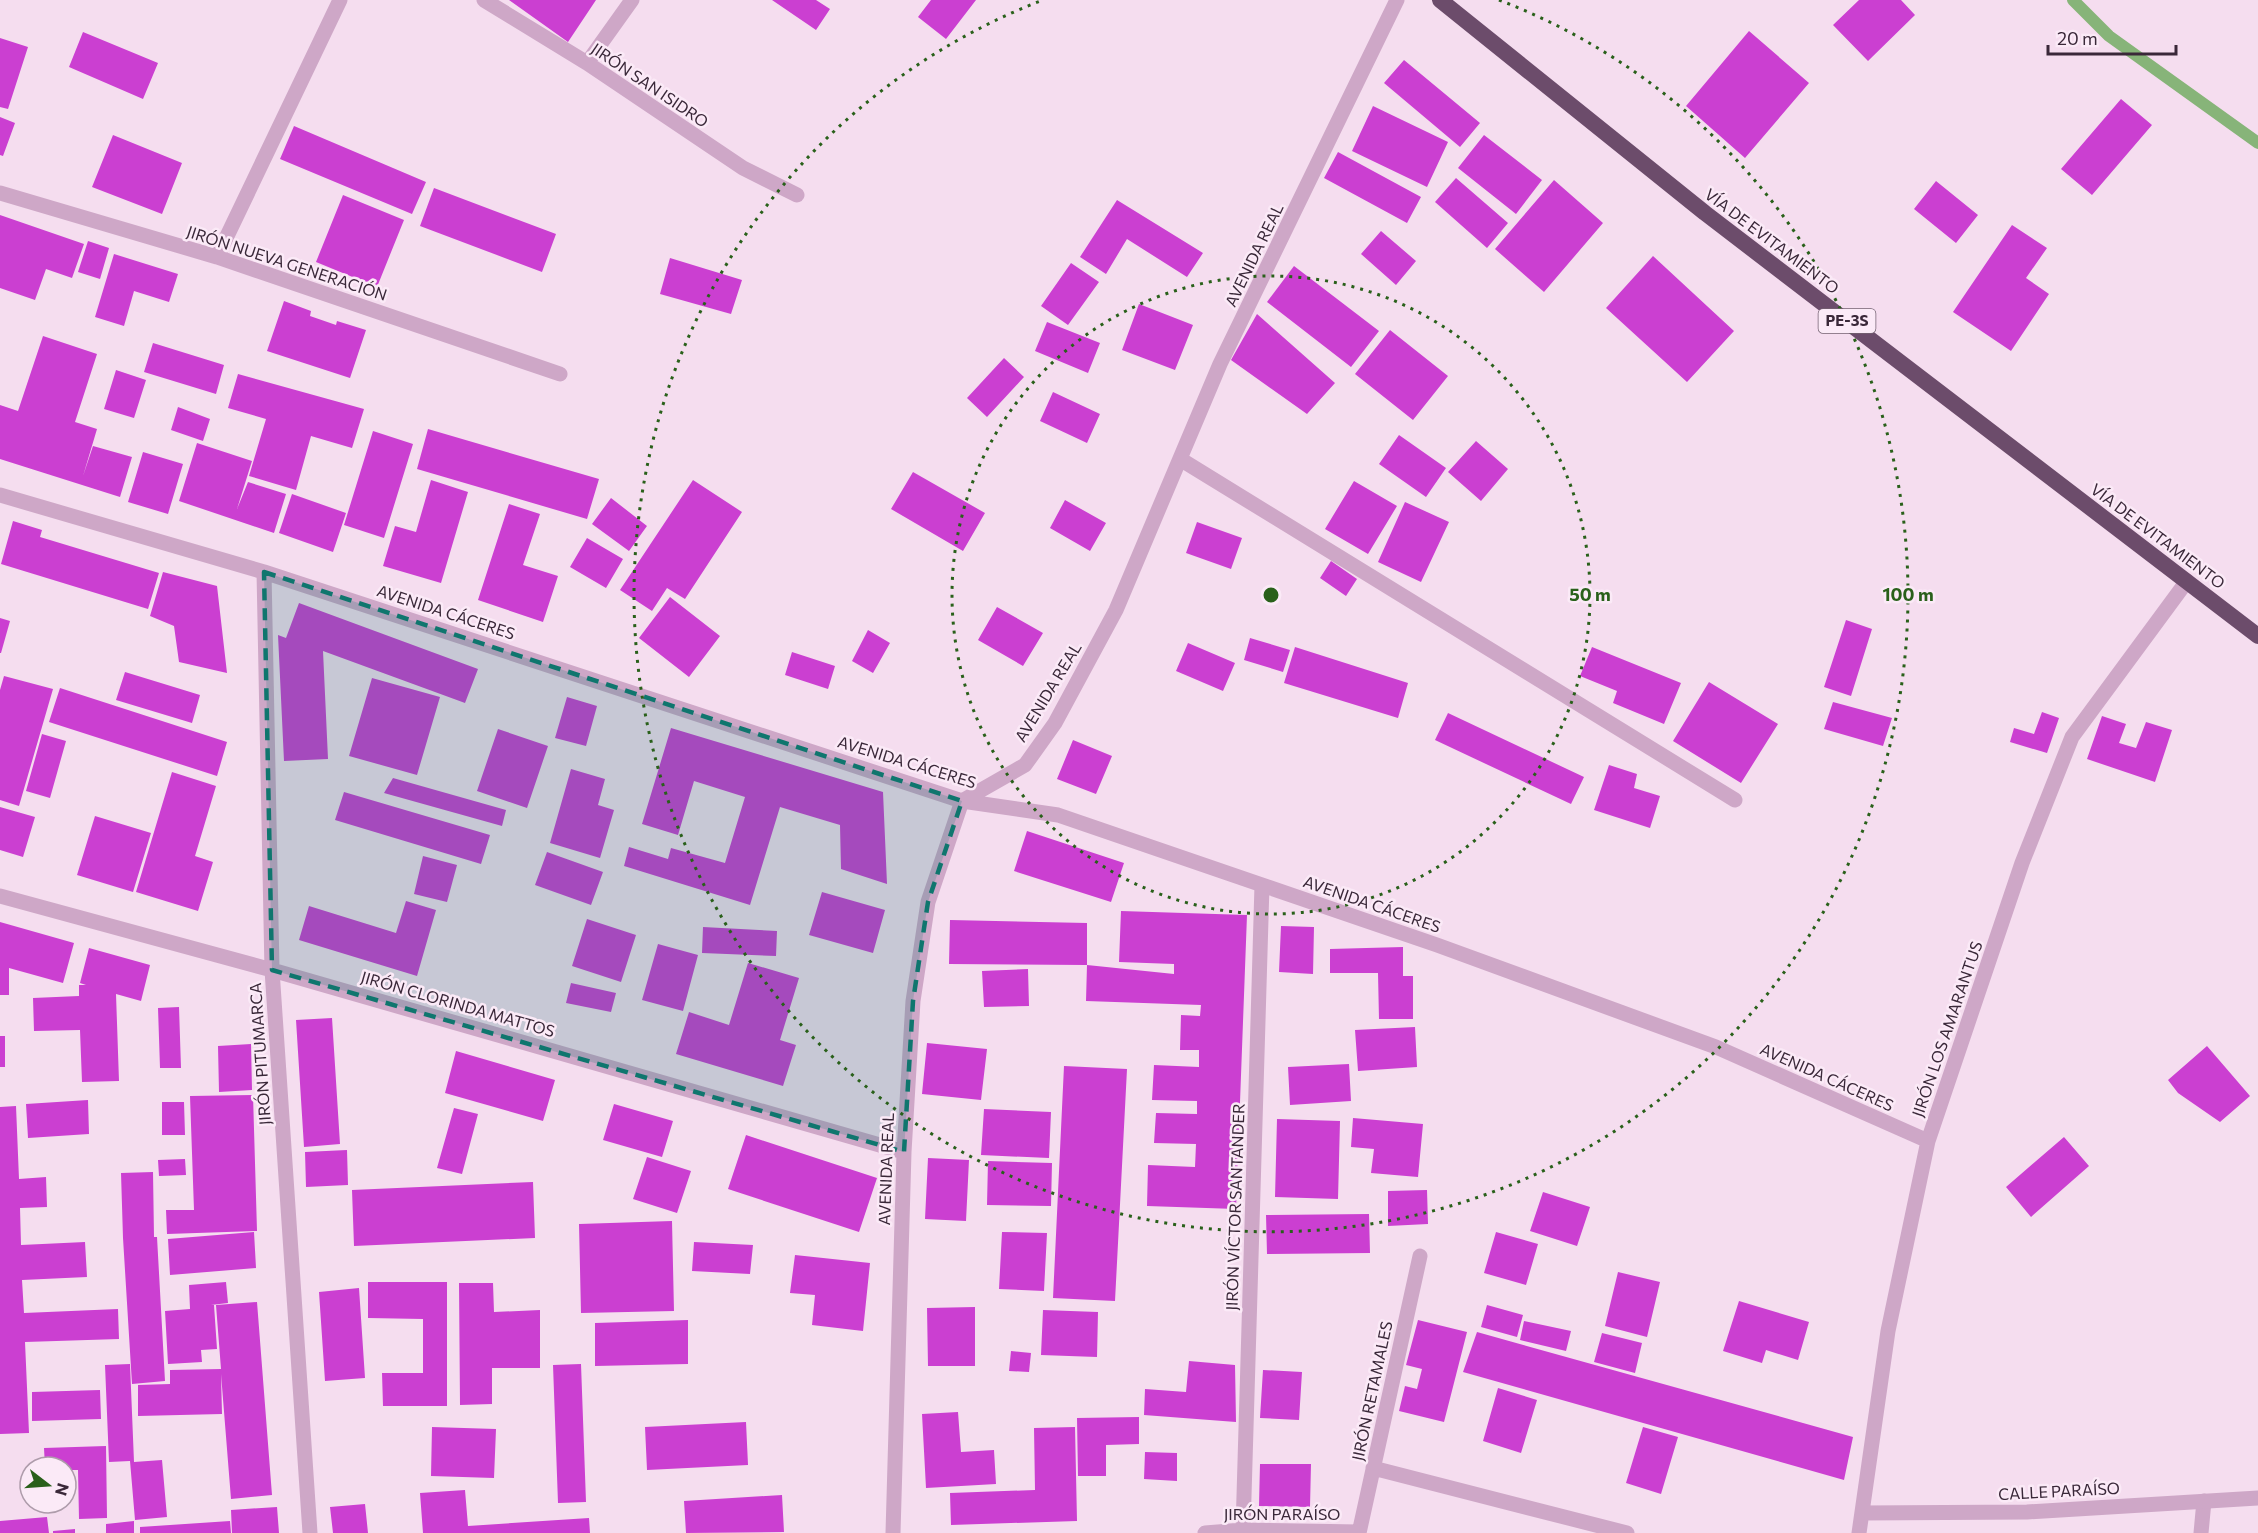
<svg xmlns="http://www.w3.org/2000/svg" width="2258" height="1533" font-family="Commissioner,sans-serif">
  <rect width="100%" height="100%" fill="#f5ddef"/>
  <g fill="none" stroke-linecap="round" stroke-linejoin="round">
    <path stroke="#87b479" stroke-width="12" d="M2073 0 2109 36 2258 143"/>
  </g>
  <path fill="#cb3fd1" d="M509 0H596L568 42Z
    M772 0H816L830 9 816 30Z
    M931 0H976L946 39 918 17Z
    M1859 0H1901L1915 15 1868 61 1833 25Z
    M1749 31 1809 83 1745 158 1686 106Z
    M83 32 158 63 143 99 69 67Z
    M0 38 28 47 8 109 0 107Z
    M1404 60 1480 123 1460 147 1384 83Z
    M2121 99 2152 125 2092 195 2061 169Z
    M1373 106 1448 142 1427 187 1352 151Z
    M0 117 15 123 3 156 0 155Z
    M294 126 426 182 412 214 280 159Z
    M113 135 182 163 162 214 92 187Z
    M1484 135 1542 180 1516 214 1458 168Z
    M1338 152 1421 197 1407 223 1324 178Z
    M1456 178 1508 223 1487 248 1435 202Z
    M1554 180 1603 223 1544 292 1495 249Z
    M1936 181 1978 215 1956 243 1914 209Z
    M434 188 556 234 542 272 420 226Z
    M343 195 404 220 377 287 316 262Z
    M1117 200 1203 253 1187 277 1127 239 1106 274 1080 257Z
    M0 215 84 244 72 278 46 269 35 300 0 288Z
    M2012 225 2047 248 2026 278 2049 294 2011 351 1953 312Z
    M1381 231 1416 261 1396 285 1361 254Z
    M88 241 109 248 100 279 78 272Z
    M114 254 178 274 169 302 134 291 124 326 95 317Z
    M1653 256 1734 331 1687 382 1606 308Z
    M670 258 742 280 731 314 660 294Z
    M1071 263 1099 282 1068 325 1041 306Z
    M1294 266 1379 331 1351 367 1267 302Z
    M284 301 311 311 310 316 336 325 337 321 366 330 350 378 267 351Z
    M1139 304 1193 325 1175 370 1122 350Z
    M1257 314 1335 383 1307 414 1231 360Z
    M1047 322 1100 343 1088 373 1035 351Z
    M1390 330 1448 376 1413 420 1355 374Z
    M43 336 97 354 75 422 97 429 83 476 93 446 132 457 120 497 0 459V405L18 411Z
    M153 343 224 365 216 394 144 372Z
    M1004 358 1024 377 987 417 967 398Z
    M116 370 146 380 134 418 104 409Z
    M238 374 364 409 352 448 311 436 296 490 249 476 266 419 228 408Z
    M1053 392 1100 414 1087 443 1040 421Z
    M178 407 210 419 203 441 171 430Z
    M428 429 599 479 587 519 417 469Z
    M373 431 413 444 384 538 344 525Z
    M1399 435 1446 468 1426 497 1379 464Z
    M1476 441 1508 469 1481 501 1448 472Z
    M197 443 252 461 237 509 248 482 286 494 274 533 179 501Z
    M143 452 183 464 168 514 128 502Z
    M913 472 985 513 963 551 891 509Z
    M431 480 468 492 441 583 383 566 395 526 416 532Z
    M693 480 742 512 685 599 667 588 652 611 620 590Z
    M1354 481 1397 506 1368 554 1325 529Z
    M292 494 346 513 333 552 279 533Z
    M611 498 647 526 629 551 592 524Z
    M1065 500 1106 523 1090 551 1050 528Z
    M1405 502 1449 522 1421 582 1378 562Z
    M509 504 540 514 523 565 558 576 543 622 478 600Z
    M13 521 42 530 40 537 159 573 148 609 1 564Z
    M1197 522 1242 538 1231 569 1186 553Z
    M587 538 623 559 606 588 570 567Z
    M1331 561 1357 579 1346 596 1320 578Z
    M163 572 217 586 227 673 179 662 174 626 150 616Z
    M670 597 720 636 689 677 639 638Z
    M299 603 478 669 465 703 323 651 328 759 284 761 278 635 286 638Z
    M997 607 1043 633 1023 666 978 640Z
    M0 618 10 621 1 653H0Z
    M1846 620 1872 629 1851 696 1824 687Z
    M868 630 890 643 873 673 852 661Z
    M1250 638 1290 650 1283 672 1244 660Z
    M1188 643 1235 663 1223 691 1176 671Z
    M1295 647 1408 683 1398 718 1284 683Z
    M1592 647 1681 683 1664 724 1613 703 1617 691 1580 676Z
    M792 652 835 666 828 689 785 675Z
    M125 672 200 695 192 723 116 700Z
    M4 676 53 689 19 806 0 800V690Z
    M372 678 440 697 417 775 349 756Z
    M1709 682 1778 724 1741 783 1673 741Z
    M60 688 227 742 217 776 49 722Z
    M567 697 597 706 586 746 555 738Z
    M1833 702 1892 718 1883 746 1824 729Z
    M2042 712 2059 718 2047 753 2010 742 2014 728 2034 734Z
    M1448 713 1584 777 1571 804 1435 740Z
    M2102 716 2126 724 2119 743 2136 748 2146 722 2172 730 2155 782 2087 759Z
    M671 728 883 792 887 884 841 869 840 825 780 807 750 905 624 866 629 847 668 859 671 848 725 863 745 797 694 781 678 835 642 824Z
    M498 729 548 746 527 808 477 791Z
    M42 734 66 741 50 798 26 791Z
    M1073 740 1112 756 1096 794 1057 779Z
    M1609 765 1637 774 1634 788 1660 796 1650 828 1594 810Z
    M571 769 605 779 598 805 614 810 600 858 550 843Z
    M172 772 216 786 195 856 213 862 198 911 136 892Z
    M393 778 506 810 502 826 384 793Z
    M344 792 490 835 481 864 335 820Z
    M0 807 35 817 23 857 0 850Z
    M95 816 151 833 133 892 77 875Z
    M1027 831 1124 863 1111 902 1014 871Z
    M547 852 603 872 591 905 535 885Z
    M423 856 457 865 447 902 414 894Z
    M822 892 885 910 873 953 809 935Z
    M406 901 436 910 417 976 299 940 309 906 396 933Z
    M1121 911 1247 915 1236 1209 1147 1206 1148 1165 1195 1167 1196 1144 1154 1143 1156 1113 1197 1114V1101L1152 1100 1154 1065 1199 1067V1050H1180L1181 1015 1200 1016 1201 1005 1086 1001 1087 965 1174 974V964L1119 962Z
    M587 919 636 935 621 982 572 966Z
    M950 920 1087 923V965L949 964Z
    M0 922 74 943 63 983 9 968V995H0Z
    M1281 926 1314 927 1313 974 1279 972Z
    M703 927 777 931 776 956 702 953Z
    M658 944 698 955 683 1011 642 1000Z
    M1403 947V976H1413V1019H1379L1378 973H1330V949Z
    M89 948 150 965 141 1001 116 994 119 1081 82 1082 80 1030 34 1031 33 998 79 996V985H86L80 983Z
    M748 963 799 978 780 1040 796 1045 783 1086 676 1054 689 1012 729 1025Z
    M1028 969 1029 1006 984 1007 982 971Z
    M571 983 616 993 611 1012 566 1003Z
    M179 1007 181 1068H160L158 1008Z
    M332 1018 340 1144 304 1147 296 1020Z
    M1415 1027 1417 1067 1358 1071 1355 1030Z
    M0 1036H5V1067H0Z
    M927 1043 987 1049 981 1100 922 1094Z
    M251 1044 252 1090 219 1092 218 1046Z
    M2207 1046 2250 1096 2220 1122 2178 1093 2168 1080Z
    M456 1051 555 1080 543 1121 445 1093Z
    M1349 1064 1351 1101 1290 1105 1288 1067Z
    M1064 1066 1127 1069 1115 1301 1053 1298Z
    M253 1095 257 1231 167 1234 166 1210H194L190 1096Z
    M88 1100 89 1134 28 1138 26 1104Z
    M162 1102H184L185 1135H162Z
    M614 1104 673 1121 662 1157 603 1140Z
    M16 1106 19 1179 46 1177 47 1207 20 1208 21 1245 85 1242 87 1277 22 1280 24 1313 118 1309 119 1339 25 1342 29 1433 0 1434V1107Z
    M454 1108 478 1114 462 1174 437 1168Z
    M984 1109 1051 1112 1049 1158 981 1155Z
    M1353 1118 1423 1124 1418 1177 1371 1173 1374 1149 1351 1147Z
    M1277 1119 1340 1121 1338 1199 1275 1197Z
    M746 1135 877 1178 859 1232 728 1189Z
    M2064 1137 2089 1166 2031 1217 2006 1187Z
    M347 1150 348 1185 306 1187 305 1152Z
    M647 1157 691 1171 677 1213 633 1199Z
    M928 1158 969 1160 966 1221 925 1219Z
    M185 1159 186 1175 159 1176 158 1160Z
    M988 1161 1052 1163 1051 1206 987 1205Z
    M153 1172 154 1237H157L165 1381 132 1384 123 1238 121 1173Z
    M533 1182 535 1238 354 1246 352 1190Z
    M1427 1190 1428 1224 1388 1226V1191Z
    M1543 1192 1590 1207 1577 1246 1530 1231Z
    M1369 1214 1370 1253 1267 1254 1266 1215Z
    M672 1221 674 1311 581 1313 579 1224Z
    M254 1232 256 1268 170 1275 168 1239Z
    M1002 1232 1047 1233 1044 1291 999 1289Z
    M1496 1232 1538 1244 1526 1285 1484 1273Z
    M694 1242 753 1245 750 1274 692 1271Z
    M795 1255 870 1263 863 1331 812 1325 815 1295 790 1293Z
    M1618 1272 1660 1282 1647 1337 1605 1326Z
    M226 1282 228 1303 211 1305H214L217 1349 201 1350 202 1362 168 1364 165 1311 190 1309 189 1285Z
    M368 1282H447V1406H383L382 1373H423V1319L368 1318Z
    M459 1283H493L494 1312 540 1310V1368H492V1404L460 1405Z
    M359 1288 365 1378 325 1381 319 1292Z
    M1739 1301 1809 1322 1798 1360 1766 1350 1762 1363 1723 1351Z
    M257 1302 272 1495 231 1499 221 1374 222 1414 138 1416V1385L170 1384V1370L221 1369 216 1305Z
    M1487 1305 1523 1315 1517 1337 1481 1327Z
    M975 1307V1366H928L927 1308Z
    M1043 1310 1098 1312 1097 1357 1041 1355Z
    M688 1320V1364L595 1366V1323Z
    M1418 1320 1467 1332 1444 1422 1399 1411 1405 1386 1417 1389 1422 1369 1406 1365Z
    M1524 1321 1571 1331 1566 1351 1520 1340Z
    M1477 1332 1853 1437 1844 1480 1463 1372Z
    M1602 1333 1642 1343 1635 1373 1594 1362Z
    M1011 1351 1031 1353 1029 1372 1009 1371Z
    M1189 1361 1235 1365 1236 1422 1144 1415 1145 1389 1186 1392Z
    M130 1364 134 1462 162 1460 167 1517 135 1520 130 1461 109 1462 105 1365Z
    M581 1364 586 1502 558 1503 553 1365Z
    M1263 1370 1302 1372 1299 1420 1260 1418Z
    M1498 1388 1537 1400 1521 1453 1483 1441Z
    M100 1390 101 1419 32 1421V1392Z
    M958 1412 961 1452 994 1450 996 1484 926 1488 922 1414Z
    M1139 1417V1444L1106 1445V1476H1078L1077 1418Z
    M746 1422 748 1465 647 1470 645 1427Z
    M432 1427 496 1429 494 1478 431 1476Z
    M1075 1427 1077 1521 951 1525 950 1493 1035 1490 1034 1428Z
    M1643 1427 1678 1437 1661 1494 1626 1483Z
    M106 1446 107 1518 79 1519 78 1470H66V1467H45L44 1448Z
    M1145 1452 1177 1453V1481L1144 1479Z
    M1260 1464H1311L1310 1507 1259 1506Z
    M465 1490 468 1526 589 1518 590 1533H423L420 1493Z
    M782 1495 784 1532 686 1533 684 1501Z
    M365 1504 368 1533H333L330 1507Z
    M277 1507 279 1533H232L231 1510Z
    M47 1517 49 1533H0V1521Z
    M134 1521V1533H106V1524Z
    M230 1521 231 1533H140V1527Z
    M75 1529V1533H53V1531Z"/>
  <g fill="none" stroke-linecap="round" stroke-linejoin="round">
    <path stroke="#cea7c7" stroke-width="15" d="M2201 1533 2204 1501"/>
    <path stroke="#cea7c7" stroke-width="15" d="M484 0 587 63 743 168 797 195
      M587 63 632 0
      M0 193 217 257 560 374
      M217 257 340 0
      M1180 459 1735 800
      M0 495 264 572 962 801 1058 815 1437 945 1716 1047 1928 1141
      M264 572 272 970 310 1533
      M0 896 272 970 904 1152
      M1373 1468 1627 1533
      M1862 1513 2027 1512 2258 1498
      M1243 1530 1262 885
      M893 1533 904 1152 913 1001 928 902 962 801 1025 765 1055 723 1116 610 1220 364 1397 0
      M1205 1533 1243 1530 1359 1532
      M1359 1533 1420 1256
      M1859 1533 1888 1331 1928 1141 2022 863 2072 737 2187 581"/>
    <path stroke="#6c4c6b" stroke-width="16" d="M1440 0 1705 213 2258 636"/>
  </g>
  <path fill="#0f766e" fill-opacity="0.2" stroke="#0f766e" stroke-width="4.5" stroke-dasharray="12 8" stroke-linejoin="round" d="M264 572 962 801 928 902 913 1001 904 1152 272 970Z"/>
  <g fill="none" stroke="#29601a" stroke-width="3" stroke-dasharray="3 6">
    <circle cx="1271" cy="595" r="319"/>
    <path d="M1499 0A637 637 0 1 1 1043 0"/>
  </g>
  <g text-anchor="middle" stroke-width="5" stroke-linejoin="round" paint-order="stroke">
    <rect fill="#fbeaf7" stroke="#746272" stroke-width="1.5" x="1818.5" y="309" width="57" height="24" rx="4.5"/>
    <g font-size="15" font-weight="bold" fill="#3a2839">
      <text x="1847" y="326">PE-3S</text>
    </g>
    <g font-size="16" fill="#3a2839" stroke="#fbeaf7">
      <text transform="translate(650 85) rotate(34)" y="6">JIRÓN SAN ISIDRO</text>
      <text transform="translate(1772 241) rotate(37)" y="6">VÍA DE EVITAMIENTO</text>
      <text transform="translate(1254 255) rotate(-64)" y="6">AVENIDA REAL</text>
      <text transform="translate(287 263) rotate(18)" y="6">JIRÓN NUEVA GENERACIÓN</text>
      <text transform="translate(2158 536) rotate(37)" y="6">VÍA DE EVITAMIENTO</text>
      <text transform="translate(446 612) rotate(18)" y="6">AVENIDA CÁCERES</text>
      <text transform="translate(1048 692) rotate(-59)" y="6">AVENIDA REAL</text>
      <text transform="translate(907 762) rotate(17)" y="6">AVENIDA CÁCERES</text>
      <text transform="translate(1372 904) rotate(19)" y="6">AVENIDA CÁCERES</text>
      <text transform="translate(458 1004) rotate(16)" y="6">JIRÓN CLORINDA MATTOS</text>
      <text transform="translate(1947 1029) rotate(-71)" y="6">JIRÓN LOS AMARANTUS</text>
      <text transform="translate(260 1054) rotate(-94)" y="6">JIRÓN PITUMARCA</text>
      <text transform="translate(1827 1077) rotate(24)" y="6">AVENIDA CÁCERES</text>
      <text transform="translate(886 1169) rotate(-88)" y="6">AVENIDA REAL</text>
      <text transform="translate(1235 1207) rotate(-88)" y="6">JIRÓN VÍCTOR SANTANDER</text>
      <text transform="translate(1372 1391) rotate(-78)" y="6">JIRÓN RETAMALES</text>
      <text transform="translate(2059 1491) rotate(-3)" y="6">CALLE PARAÍSO</text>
      <text x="1282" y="1520">JIRÓN PARAÍSO</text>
    </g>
  </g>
  <circle cx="1271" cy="595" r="9" fill="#29601a" stroke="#fbeaf7" stroke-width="3"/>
  <g font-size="18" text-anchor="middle" font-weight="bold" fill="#29601a" stroke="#fbeaf7" stroke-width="5" stroke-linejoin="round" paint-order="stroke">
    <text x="1590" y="601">50 m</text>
    <text x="1908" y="601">100 m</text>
  </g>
  <g transform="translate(48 1485) rotate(107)"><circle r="28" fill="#fbeaf7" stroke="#ae9cab" stroke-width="1.5"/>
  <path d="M0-4.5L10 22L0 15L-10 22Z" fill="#29601a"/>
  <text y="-9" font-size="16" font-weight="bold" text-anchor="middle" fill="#3a2839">N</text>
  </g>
  <path d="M2048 45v9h128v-9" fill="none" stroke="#3a2839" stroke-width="3"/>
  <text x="2057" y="45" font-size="18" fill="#3a2839" stroke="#fbeaf7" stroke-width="4.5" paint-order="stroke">20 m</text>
</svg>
